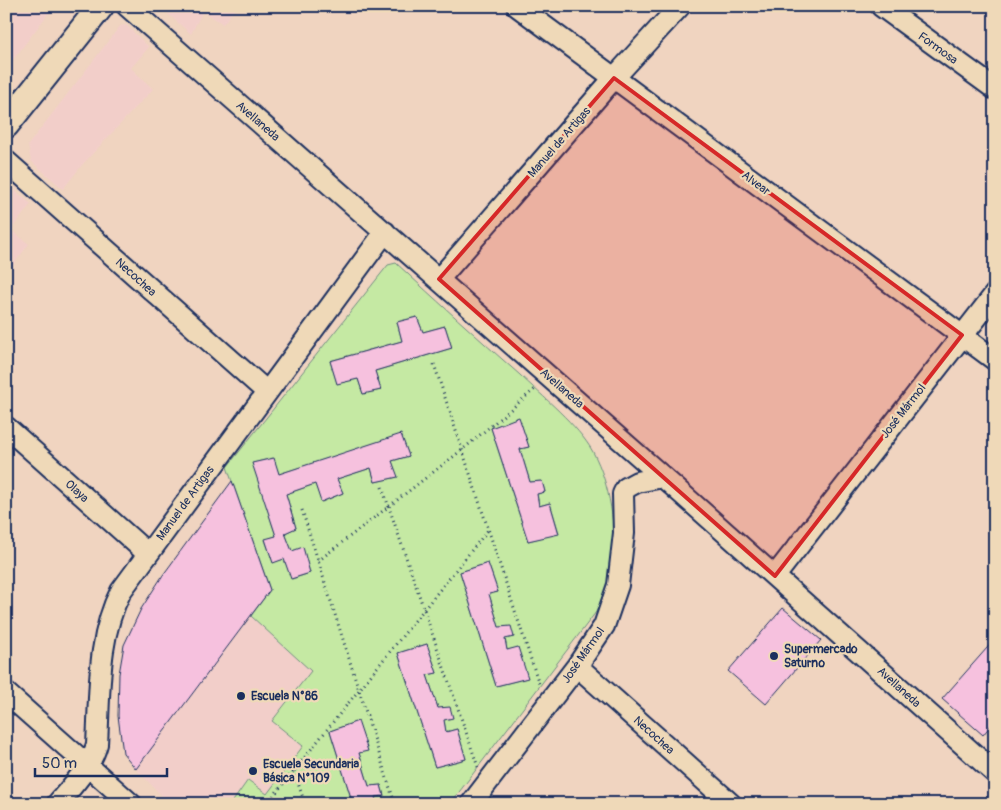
<svg xmlns="http://www.w3.org/2000/svg" width="1001" height="810" font-family="Pangolin,sans-serif">
  <rect width="100%" height="100%" fill="#f0d4c0"/>
  <filter id="ink" filterUnits="userSpaceOnUse"><feTurbulence type="fractalNoise" baseFrequency=".02" numOctaves="2"/><feDisplacementMap in="SourceGraphic" scale="10" xChannelSelector="R" yChannelSelector="G"/><feConvolveMatrix kernelMatrix="1 2 1 2 8 2 1 2 1" color-interpolation-filters="sRGB"/></filter>
  <g filter="url(#ink)">
    <path fill="#f2cec9" d="M6 6H54L6 69Z
      M159 6H237L223 24 203 11 191 34Z
      M126 25 149 47 131 68 153 89 82 165 63 189 31 161 28 145 120 26Z
      M6 188H12L31 204 11 230 29 244 6 274Z
      M251 616 312 671 272 721 303 745 267 794 248 781 231 804H170L136 769Z"/>
    <path fill="#c5e9a3" stroke="#708c80" fill-rule="evenodd" d="M396 263C437 301 478 338 520 375 542 396 578 425 593 452 610 484 617 529 612 566 609 582 602 597 596 612L450 804H377L375 797 384 795 381 785 369 786 359 753 358 721 330 731 353 804H294L293 802 287 804H231L248 780 267 794 303 746 272 721 311 671 251 616 270 590 227 467 388 265ZM417 317 423 332 445 326 452 348 375 371 381 390 363 394 358 379 337 383 330 361 402 341 397 322ZM519 418 529 447 520 449 530 482 542 481 545 492 537 494 539 506 550 503 559 533 528 541 491 428ZM401 435 409 456 392 461 397 477 375 482 371 468 337 479 343 493 322 502 315 484 286 494 296 528 285 533 292 551 303 548 310 573 292 579 284 559 273 562 265 540 276 536 253 463 273 458 279 474ZM488 563 498 592 489 594 499 627 505 639 507 650 518 648 527 678 496 686 460 572ZM427 644 437 673 427 675 438 708 444 720 446 732 457 729 466 759 435 767 398 653Z"/>
    <path fill="#f6c1de" stroke="#1b2f5e" d="M417 317 423 332 445 326 452 348 375 371 381 390 363 394 358 379 337 384 330 361 402 341 397 322Z
      M519 417 529 447 520 449 530 482 542 481 545 492 537 494 539 506 550 503 559 534 528 541 491 428Z
      M401 434 409 456 392 461 398 477 375 482 371 468 337 479 343 493 321 502 315 484 286 494 296 528 285 533 292 551 303 547 310 573 291 579 284 559 273 563 265 539 276 536 252 463 274 458 279 474Z
      M232 481 270 590 136 769 123 753 118 716 119 674 124 645 141 609 163 575Z
      M488 563 498 592 489 594 499 627 511 626 514 637 505 639 507 650 518 647 528 678 496 686 460 572Z
      M783 608 821 640 766 704 728 671Z
      M995 639V720L983 735 942 699Z
      M427 644 437 673 427 675 438 708 450 707 453 718 444 720 446 732 457 729 466 759 435 767 398 653Z
      M358 721 368 751 359 753 369 786 381 785 384 796 375 797 377 804H353L330 731Z"/>
    <g fill="none" stroke-linecap="round" stroke-linejoin="round">
      <g stroke="#1b2f5e" stroke-width="24">
        <path id="minor" d="M127 6 663 477 995 773
          M517 6 995 360
          M881 6 995 89
          M6 161 267 392
          M439 279 614 78 680 6
          M6 427 148 554
          M775 576 995 294
          M577 666 731 804
          M6 693 131 804
          M57 804C72 786 91 767 97 744 100 693 97 637 121 591L385 232
          M471 804 577 666 604 626 618 585 624 533 623 494 626 488 637 482 663 477"/>
      </g>
      <g stroke="#1b2f5e" stroke-width="29">
        <path id="major" d="M6 125 101 6"/>
      </g>
      <path stroke="#1b2f5e" stroke-width="3" stroke-dasharray="1 4" stroke-linecap="butt" d="M434 364 539 684
        M382 487 478 767
        M302 510 395 804
        M318 561 462 450 535 389
        M294 771 305 804
        M267 804 488 530"/>
      <use href="#minor" stroke="#efd9b8" stroke-width="20"/>
      <use href="#major" stroke="#efd9b8" stroke-width="25"/>
    </g>
  </g>
  <path fill="#d62828" fill-opacity="0.2" stroke="#d62828" stroke-width="4" stroke-linejoin="round" d="M614 78 962 335 775 576 439 279Z"/>
  <g fill="#1b2f5e" stroke="#efd9b8" stroke-width="2">
    <circle cx="774" cy="656" r="5"/>
    <circle cx="241" cy="696" r="5"/>
    <circle cx="253" cy="771" r="5"/>
  </g>
  <g text-anchor="middle" stroke-width="4.5" stroke-linejoin="round" paint-order="stroke">
    <g font-size="12" fill="#1b2f5e" stroke="#efd9b8">
      <text transform="translate(938 48) rotate(36)" y="4">Formosa</text>
      <text transform="translate(258 121) rotate(41)" y="4">Avellaneda</text>
      <text transform="translate(559 142) rotate(-49)" y="4">Manuel de Artigas</text>
      <text transform="translate(756 183) rotate(37)" y="4">Alvear</text>
      <text transform="translate(136 277) rotate(42)" y="4">Necochea</text>
      <text transform="translate(562 388) rotate(41)" y="4">Avellaneda</text>
      <text transform="translate(903 411) rotate(-52)" y="4">José Mármol</text>
      <text transform="translate(77 491) rotate(42)" y="4">Olaya</text>
      <text transform="translate(185 503) rotate(-54)" y="4">Manuel de Artigas</text>
      <text transform="translate(583 655) rotate(-55)" y="4">José Mármol</text>
      <text transform="translate(899 687) rotate(42)" y="4">Avellaneda</text>
      <text transform="translate(654 735) rotate(42)" y="4">Necochea</text>
    </g>
    <g font-size="12" font-weight="bold" fill="#1b2f5e" stroke="#efd9b8" text-anchor="start">
      <text x="784" y="653">Supermercado<tspan x="784" dy="14">Saturno</tspan></text>
      <text x="251" y="700">Escuela N°86</text>
      <text x="263" y="768">Escuela Secundaria<tspan x="263" dy="14">Básica N°109</tspan></text>
    </g>
  </g>
  <rect width="1001" height="810" fill="none" stroke="#efd9b8" stroke-width="25"/>
  <rect x="12" y="12" width="976" height="785" fill="none" stroke="#1b2f5e" stroke-width="2" filter="url(#ink)"/>
  <path d="M35 768v8h132v-8" fill="none" stroke="#1b2f5e" stroke-width="2.5"/>
  <text x="42" y="768" font-size="15" fill="#1b2f5e" stroke="#efd9b8" stroke-width="4" paint-order="stroke">50 m</text>
</svg>
